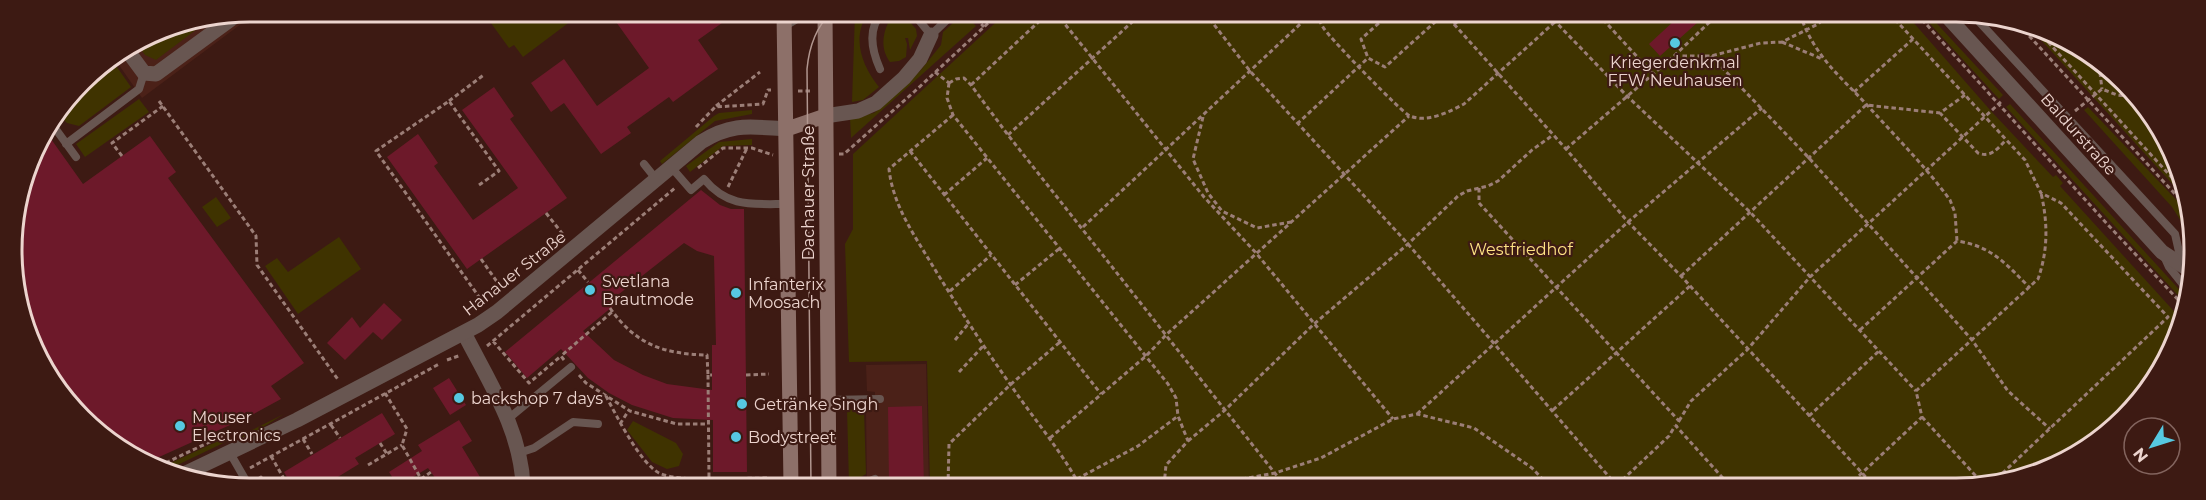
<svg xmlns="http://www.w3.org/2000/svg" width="2206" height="500" font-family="Montserrat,sans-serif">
  <rect width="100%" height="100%" fill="#3d1a13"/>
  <path fill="#4b2118" d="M250 12H257L142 98 114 58 159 30Z
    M926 364 929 486H867L866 410H875V392L867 391 866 365Z"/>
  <path fill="#3f3300" d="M483 12H583L523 57 514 45 509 48Z
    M855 13H868C851 38 862 66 879 87L863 100 852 102Z
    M964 13 976 26 851 138 850 118 874 113 920 71 941 45 943 32Z
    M1006 13 1906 14 1991 111 2053 177 2056 175 2063 183 2060 186 2181 319 2169 356 2124 419 2061 464 1987 486H930L927 361 849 362 845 244 853 229V154Z
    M1921 14H1928L2003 95 1999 99Z
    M896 18 907 22 909 21 916 29 917 36 910 50 908 38H905L907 44 906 57 899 61 890 62C881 50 882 36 888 23Z
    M209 20 156 60 145 55 137 44 159 30Z
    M2031 29 2075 44 2145 105 2186 189 2187 200Z
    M112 60 131 87 79 126 67 123 59 115 93 71Z
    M139 99 149 112 85 157 76 144Z
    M2010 104 2187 298 2185 303 2006 107Z
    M2088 107 2187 211 2189 234 2172 207 2084 110Z
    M752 110V114L715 121 662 164 660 161 714 116 719 113Z
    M752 139V145L723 146 690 172 686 166 719 142Z
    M216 197 231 218 217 227 202 207Z
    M339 237 361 269 298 314 265 266 277 258 288 272Z
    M847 409 864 410 866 474 849 484Z
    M284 414 241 441 238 436 169 469 162 467 218 441 248 432Z
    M633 421 676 443 683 454 679 466 667 469 652 462 627 430Z"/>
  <path fill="#6d192a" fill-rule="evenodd" d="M609 12 736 13 698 40 718 69 673 102 669 97 627 127 631 133 601 154 564 103 551 112 531 83 564 59 597 106 649 68Z
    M1687 14H1707L1660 56 1649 44 1675 20 1677 23Z
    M494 87 514 116 510 119 567 198 467 269 387 157 418 134 438 163 434 166 473 220 518 188 462 110Z
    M46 132 83 184 150 136 176 172 168 178 304 363 271 386 281 399 250 416 148 462 131 456 61 395 20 312 13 234 36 145Z
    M701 190 720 205 731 209H744L747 472H713V420L673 418 632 405 609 393 588 378 561 349 527 378 505 352ZM684 243 697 251 714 256 716 345H712V390L667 384 643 375 614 360 583 331 618 302 614 298Z
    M384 303 402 320 382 340 373 332 345 360 327 343 352 317 360 328Z
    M449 378 466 405 450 415 433 388Z
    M922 406 924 486H889L888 407Z
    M382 413 395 434 355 458 359 464 323 486H292L284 472Z
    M459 420 472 441 462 447 480 477 465 486H441L428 468 398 486 389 472 422 451 418 445Z"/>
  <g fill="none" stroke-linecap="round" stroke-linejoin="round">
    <path stroke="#9b7e77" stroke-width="3" stroke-dasharray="4.5 3" stroke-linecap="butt" d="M971 13 984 27
      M1056 13 1204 197 1256 253 1393 419
      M1205 13 1250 71 1408 244 1617 486
      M1316 13C1319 19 1321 25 1325 30 1332 40 1402 113 1410 116 1427 123 1449 112 1464 104L1556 21
      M1390 13 1361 39 1368 58 1385 67 1445 13
      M1444 13 1566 149 1628 222 1681 276 1874 486
      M1548 14 1627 96 1750 212 1916 391
      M1598 14 1653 74
      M1800 14C1814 56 1839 75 1868 106 1895 136 1926 167 1950 200L1955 213 1957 241
      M1890 14 2025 160 2041 193 2061 203 2168 317 1990 485
      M1917 14 2109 226 2184 306
      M1454 25 1465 13
      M2019 25 2187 207
      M2038 31 2186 193
      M1782 42 1822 59
      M1675 56H1711L1761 43 1782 42 1818 24 1829 14
      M1711 56 1809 158 1918 279 1972 340 2008 391 2050 429
      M2099 65 2102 89
      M935 72 949 83
      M949 83 956 79 964 78 971 85 1008 135 1285 486
      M949 83 947 98 953 115 1168 384 1176 398 1178 416 1188 441 1166 465 1164 486
      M971 85 1048 13
      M798 91H813
      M1854 92 1913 39
      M1965 95 1940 113 1978 153C1991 158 1997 149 2006 140
      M159 101 256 236 257 265 339 381
      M449 101 485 74
      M716 106 760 72
      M2075 111 2102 89 2117 95 2136 97
      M953 115 889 169C893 206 915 236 934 268 958 307 983 346 1010 384 1033 418 1060 449 1080 486
      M1203 117 1193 159 1208 193 1222 211 1257 228 1291 222
      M1297 124 1368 58
      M696 127 715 107 763 104 768 90H771
      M1008 135 1142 13
      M1566 149 1674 56 1718 14
      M910 151 1101 394
      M839 154H844L915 91 999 13
      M122 156 112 143 163 106
      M698 168 723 148H752L773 155
      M479 185 499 171 449 101 376 151 484 304
      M728 187 747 148
      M1479 188V203L1679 421 1676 426 1730 486
      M944 195 987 158
      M546 213 565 237
      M1083 227 1312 13
      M481 259 502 289
      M578 270 588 282
      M1681 276 1866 105 1940 113
      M1015 285 1060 248
      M950 291 991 255
      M610 308C636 345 664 354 707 355L708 375H712
      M1860 330 1957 241C1992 246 2007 265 2030 288
      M955 340 969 323
      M493 341 529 383 561 356
      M487 346 675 188
      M447 360 461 355
      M564 360 561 356 612 312
      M959 372 984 345
      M579 375 586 383 630 411 677 424H708
      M708 375 709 479 769 478
      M746 375 769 374
      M385 393 407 429 402 445 425 486
      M606 396C616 415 640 463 659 473 671 479 696 479 709 479
      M1553 410 1690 286
      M1417 414 1628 222 1762 108
      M1809 416 1879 351
      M1922 417 1985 486
      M1679 421 1691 401 1747 350 1810 277 2003 100
      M620 424 629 410
      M331 425 340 438
      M1050 438 1146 356 1167 334 1409 116
      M303 439 312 454
      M1188 441 1225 410 1314 324 1408 244 1458 196 1467 191 1488 186 1498 181 1532 150 1553 135
      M380 443 387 454
      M271 456 288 486
      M368 465 402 445
      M159 466 218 438 228 435
      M250 468 439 364
      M258 479 261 477 266 486
      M421 479 431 472
      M1077 479 1138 446 1178 416
      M1617 485 1669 436 1675 426
      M218 486 231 478
      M274 486 284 479
      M948 486 949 444 1010 385 1060 342
      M1205 486 1275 473 1321 458 1393 419 1417 414 1474 428 1532 468 1549 486
      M1848 486 1922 417 1916 391 2038 279C2048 251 2048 223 2041 193"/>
    <path stroke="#685651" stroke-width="8" d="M913 13 931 35 954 13
      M1972 14 2175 234 2182 265
      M785 26 807 13
      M880 69C872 51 867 29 882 13
      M52 124 76 157
      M66 144 139 89 144 73
      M644 164 656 179
      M671 167 691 190 704 179C728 208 752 204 787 204
      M2164 256 2169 267 2189 292
      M828 400 880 399
      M508 419 571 367
      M230 453 249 486
      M519 453 534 448 573 422 598 424
      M859 486 875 479"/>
    <path stroke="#685651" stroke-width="15" d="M127 50 144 73 156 74 238 14
      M825 116 858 111 876 103 904 78 920 59 931 35
      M464 333C489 382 521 430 523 486"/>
    <path stroke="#685651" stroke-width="15" d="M1945 14 2162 252 2191 271
      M184 474 297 420 478 325 497 312 701 142C733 122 751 127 787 129"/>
    <path stroke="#8d7069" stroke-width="15" d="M784 13 791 486
      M825 13 829 486
      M787 129 825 116"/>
    <path stroke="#b1968f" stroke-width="1.5" d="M811 486 807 69C809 48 815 28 831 13"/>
  </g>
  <g fill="#56c9e1" stroke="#3d1a13" stroke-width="2">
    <circle cx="1675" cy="43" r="6"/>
    <circle cx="590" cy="290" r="6"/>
    <circle cx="736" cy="293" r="6"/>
    <circle cx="459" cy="398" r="6"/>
    <circle cx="742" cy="404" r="6"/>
    <circle cx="180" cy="426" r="6"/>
    <circle cx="736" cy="437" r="6"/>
  </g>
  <g text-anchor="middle" stroke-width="4.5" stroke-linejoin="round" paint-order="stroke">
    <g font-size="16" fill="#ecd4ce" stroke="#3d1a13" text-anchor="start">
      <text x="1675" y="68" text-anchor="middle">Kriegerdenkmal<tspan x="1675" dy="18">FFW Neuhausen</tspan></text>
      <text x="602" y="287">Svetlana<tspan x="602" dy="18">Brautmode</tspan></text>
      <text x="748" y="290">Infanterix<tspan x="748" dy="18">Moosach</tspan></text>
      <text x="471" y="404">backshop 7 days</text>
      <text x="754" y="410">Getränke Singh</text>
      <text x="192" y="423">Mouser<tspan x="192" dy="18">Electronics</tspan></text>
      <text x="748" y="443">Bodystreet</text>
    </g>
    <g font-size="16" fill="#ecd4ce" stroke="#3d1a13">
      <text transform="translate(2079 134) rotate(48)" y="6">Baldurstraße</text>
      <text transform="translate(808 193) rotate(-90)" y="6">Dachauer Straße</text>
      <text transform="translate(514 273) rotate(-38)" y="6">Hanauer Straße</text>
    </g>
    <g font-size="16" fill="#fde284" stroke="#3d1a13">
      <text x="1521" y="255">Westfriedhof</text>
    </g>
  </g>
  <path d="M0 0H2206V500H0ZM250 22H1956A228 228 0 0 1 2184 250V250A228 228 0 0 1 1956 478H250A228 228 0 0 1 22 250V250A228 228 0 0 1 250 22Z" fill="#3d1a13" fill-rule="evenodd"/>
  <path fill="none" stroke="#ecd4ce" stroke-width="3" d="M250 22H1956A228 228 0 0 1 2184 250V250A228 228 0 0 1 1956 478H250A228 228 0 0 1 22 250V250A228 228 0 0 1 250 22Z"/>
  <g transform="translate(2152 446) rotate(232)"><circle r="28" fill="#3d1a13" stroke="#83645e" stroke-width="1.5"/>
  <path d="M0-4.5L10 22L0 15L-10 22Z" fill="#56c9e1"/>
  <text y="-9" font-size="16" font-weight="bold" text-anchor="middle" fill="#ecd4ce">N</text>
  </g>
</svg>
